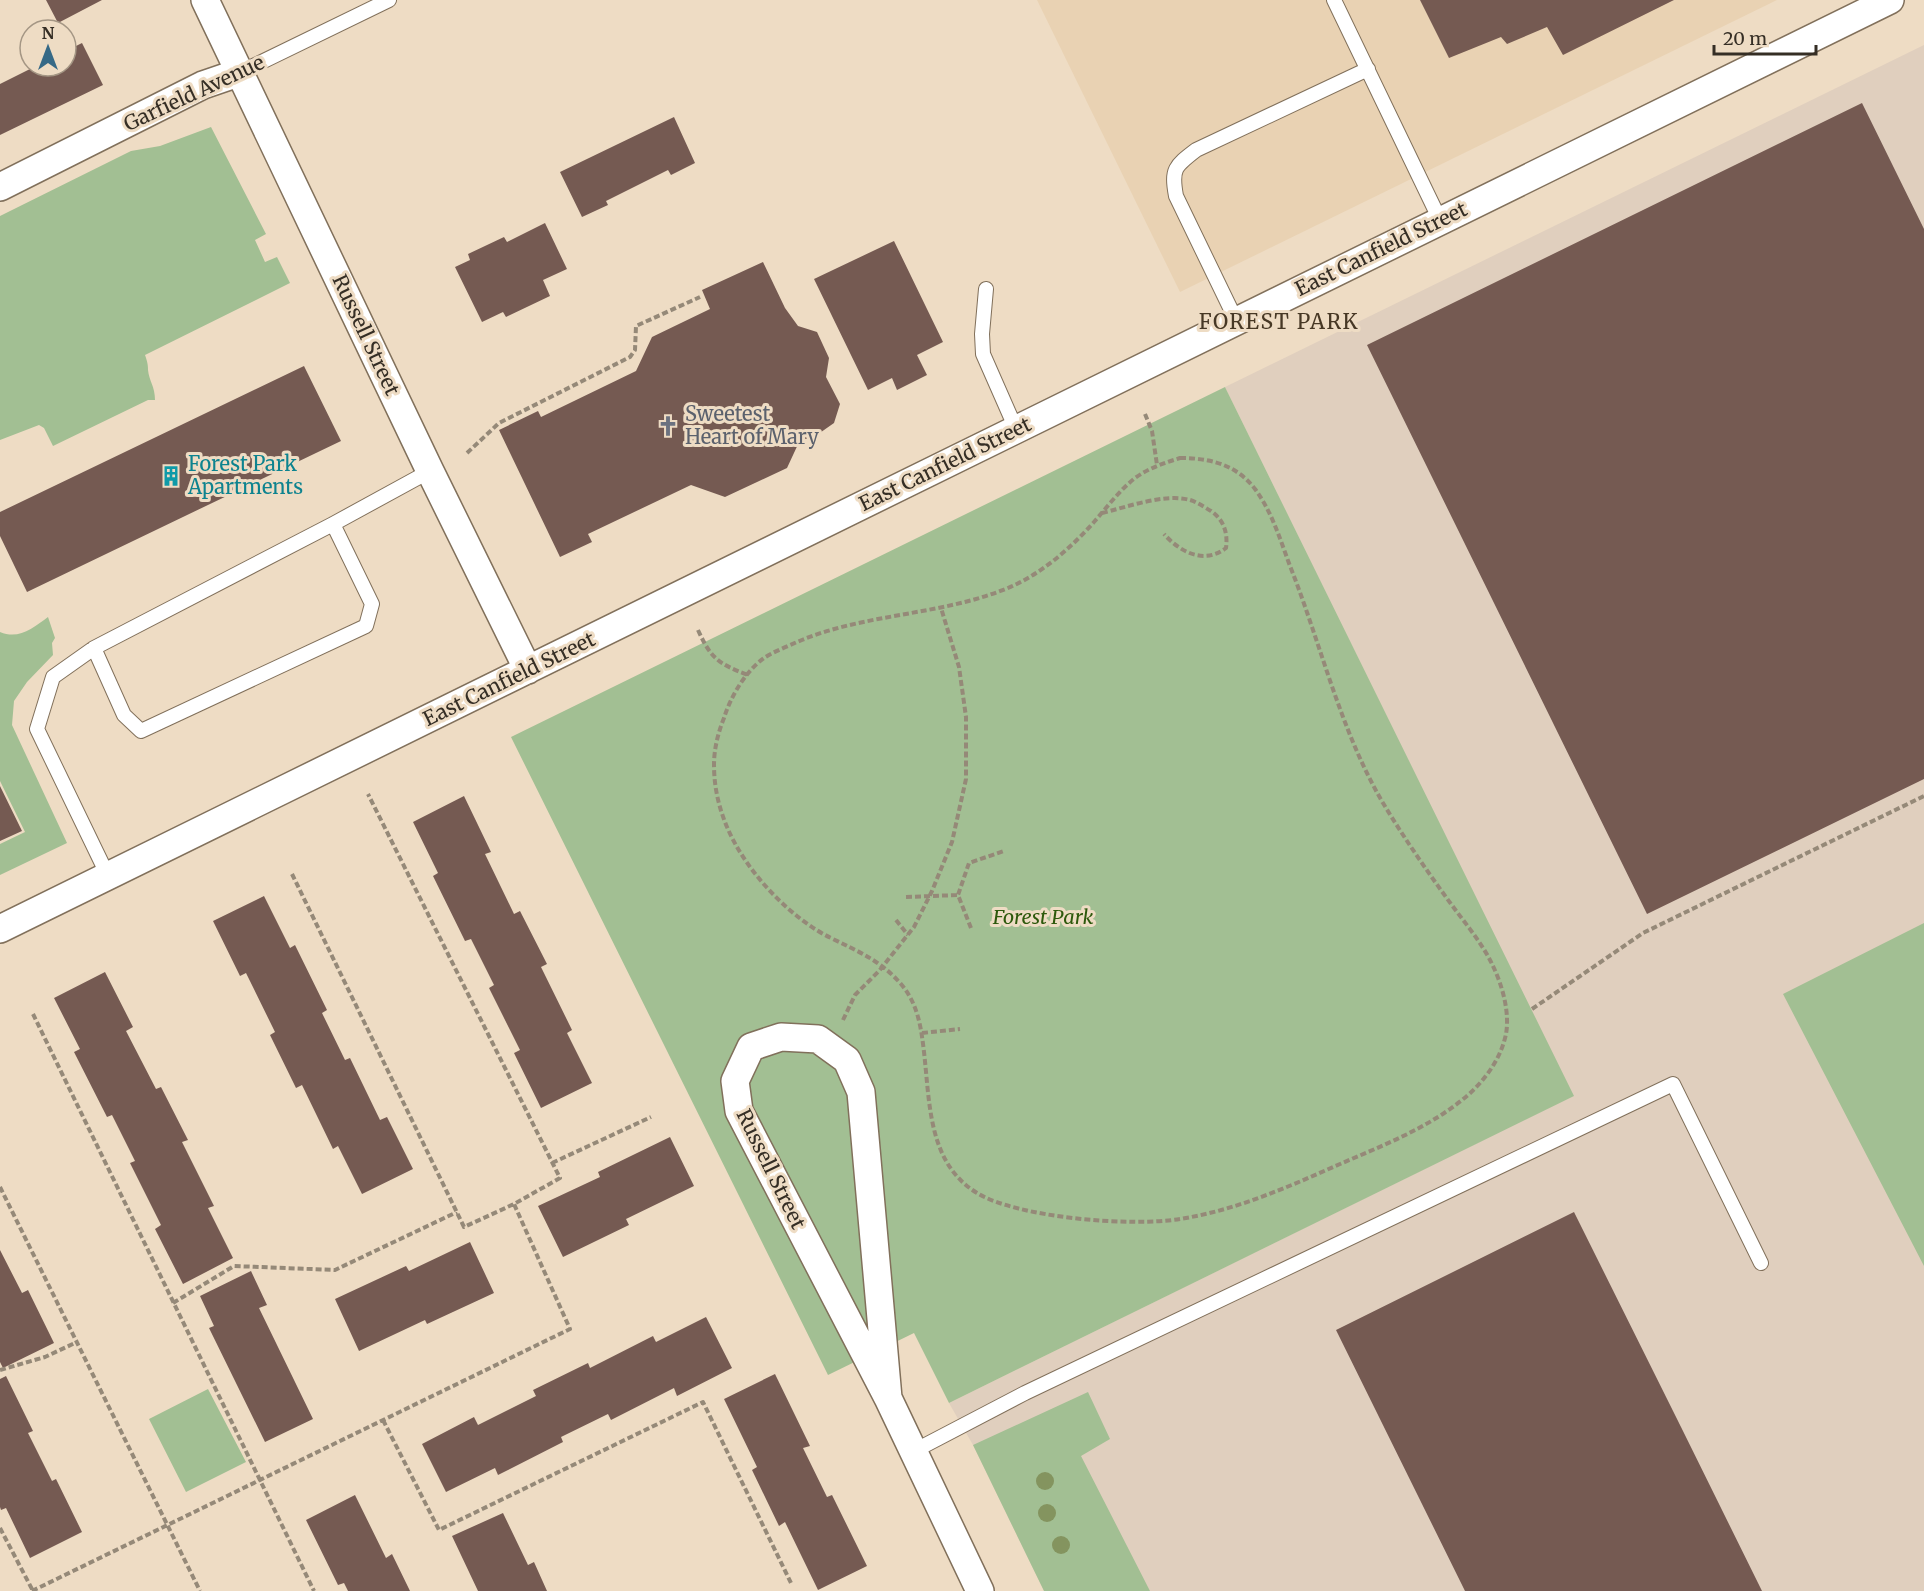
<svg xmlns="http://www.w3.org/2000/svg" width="1924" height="1591" font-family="Merriweather,serif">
  <rect width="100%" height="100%" fill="#eedcc4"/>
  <path fill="#e9d2b3" d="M1037 0H1777L1180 292Z"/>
  <path fill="#e0cfbe" d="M1924 45V1591H1044L973 1445 949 1403 1573 1096 1225 387Z"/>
  <path fill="#a2bf93" d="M211 127 266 234 255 240 265 262 277 257 290 283 145 355C147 361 148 364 148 370 149 381 155 386 155 400H148L53 446 44 428 39 425 0 440V216L131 151 160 146Z
    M1225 387 1574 1096 949 1403 914 1333 828 1375 511 737Z
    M48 617 55 638 52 643 53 655 27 682 14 701 12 725 67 843 0 875V844L25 832 0 781V632C19 640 33 628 48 617Z
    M1924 923V1266L1783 994Z
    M208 1389 246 1462 186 1492 149 1419Z
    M1088 1392 1110 1439 1081 1456 1150 1591H1044L973 1445Z"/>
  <path fill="#755a52" d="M46 0H102L58 23Z
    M1420 0H1674L1563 55 1547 27 1507 44 1501 37 1449 58Z
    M82 43 103 85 0 135V84L36 66H66V51Z
    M1862 103 1924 229V779L1647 914 1367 345Z
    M674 117 695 163 671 175 668 170 606 201 608 205 582 217 560 172Z
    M545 223 567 269 543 280 550 296 506 317 503 312 482 322 455 267 470 260 468 254 504 237 507 242Z
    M894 241 943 342 917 355 927 375 897 390 892 378 868 390 814 279Z
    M763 262 785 308 798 326 817 332 829 358 826 377 840 404 834 423 814 437 800 440 787 468 725 497 691 485 588 534 592 542 560 557 499 430 538 411 541 417 636 371 652 337 710 309 702 290Z
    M304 366 341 441 27 592 0 536V512Z
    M0 786 22 831 0 841Z
    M464 796 491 852 485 854 514 914 520 911 547 964 541 967 572 1030 567 1033 592 1083 541 1108 514 1053 520 1050 489 988 494 985 471 939 465 941 433 876 438 873 413 822Z
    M264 896 290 948 295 945 327 1010 322 1013 345 1060 350 1058 380 1120 387 1117 413 1169 362 1194 338 1146 333 1149 302 1085 296 1088 270 1035 275 1032 246 973 240 976 213 921Z
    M105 972 133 1027 126 1031 156 1089 161 1087 188 1140 182 1142 214 1206 208 1208 233 1258 183 1284 155 1229 161 1225 130 1163 135 1161 112 1115 107 1117 74 1052 80 1049 54 998Z
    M670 1137 694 1186 626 1219 629 1225 563 1257 538 1206 600 1177 598 1172Z
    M1574 1212 1681 1427 1762 1591H1465L1336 1330Z
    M470 1242 494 1293 427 1324 425 1320 359 1351 335 1299 406 1266 409 1271Z
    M0 1250 22 1293 28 1290 54 1343 3 1368 0 1362Z
    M251 1271 267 1305 259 1308 313 1419 265 1442 209 1328 214 1326 200 1296Z
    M706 1317 732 1368 677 1396 674 1388 611 1420 608 1414 561 1437 563 1442 498 1475 495 1468 446 1492 422 1444 474 1417 478 1425 536 1396 533 1390 588 1363 590 1368 653 1336 656 1342Z
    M775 1374 810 1446 803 1448 827 1497 832 1495 867 1566 818 1590 785 1522 779 1526 752 1470 757 1467 724 1399Z
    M6 1376 33 1431 28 1433 52 1481 56 1479 82 1532 30 1558 6 1508 1 1510 0 1507V1379Z
    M355 1495 386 1558 392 1554 410 1591H348L344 1583 338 1585 306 1520Z
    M503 1513 528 1565 534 1562 547 1591H478L452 1536Z"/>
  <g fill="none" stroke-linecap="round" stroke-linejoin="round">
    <g stroke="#81705b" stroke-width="16">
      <path id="lane" d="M1334 0 1440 220
        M241 72 389 0
        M986 289 982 334 983 354 1016 429
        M1236 320 1176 196C1171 169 1175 166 1196 150L1368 69
        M94 648 124 715 141 731 366 626 372 604 333 524
        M108 876 37 729 53 677 94 648 333 524 430 471
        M914 1451 1025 1393 1673 1084 1761 1263"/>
    </g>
    <g stroke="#81705b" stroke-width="30">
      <path id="street" d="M205 0 430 471 528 670
        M0 187 203 85 241 72
        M0 929 1890 0
        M781 1037 818 1039 847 1060 861 1092 888 1398 739 1111 735 1081 751 1047Z
        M888 1398 980 1591"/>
    </g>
    <path stroke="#958978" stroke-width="4" stroke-dasharray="6 3" stroke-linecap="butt" d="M1145 414 1152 431 1157 465
      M467 453 499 423 630 357 635 350 636 326 700 297
      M1180 458C1209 458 1236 464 1255 489 1272 512 1280 539 1290 566 1321 644 1340 730 1383 803 1404 838 1427 871 1451 904 1465 923 1482 943 1492 964 1502 984 1510 1012 1506 1034 1501 1058 1486 1079 1468 1095 1431 1127 1384 1145 1340 1164 1288 1187 1237 1210 1180 1219 1132 1227 1018 1218 977 1193 928 1163 930 1104 924 1052 921 1027 918 1004 901 984 880 960 859 952 831 938 814 930 796 916 782 903 743 866 714 819 714 765 714 749 718 733 724 718 731 696 745 672 764 658 773 652 786 647 797 642 864 613 940 616 1008 588 1041 574 1070 549 1094 522 1107 507 1120 490 1135 478 1149 468 1164 463 1180 458Z
      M1102 513C1127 507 1165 493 1190 500 1197 502 1204 507 1211 511 1224 520 1228 533 1226 548 1204 565 1180 552 1164 534
      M698 630C711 659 719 664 748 675
      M292 874 464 1227 514 1204 560 1178 368 794
      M906 897 958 895
      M896 920 908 935
      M971 928 958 895 969 863 1004 851
      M1532 1009 1643 933 1924 796
      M33 1014 314 1591
      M843 1020 855 995 879 971 914 927 932 891 952 842 966 779V717L959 667 941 608
      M922 1033 960 1029
      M552 1163 651 1117
      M0 1187 200 1591
      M173 1303 234 1266 335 1270 457 1212
      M0 1370 45 1357 77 1342
      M383 1420 439 1530 703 1402 791 1583
      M0 1528 33 1591
      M32 1591 570 1329 514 1204"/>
    <use href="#lane" stroke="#fff" stroke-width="14"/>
    <use href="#street" stroke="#fff" stroke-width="27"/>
  </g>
  <g fill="#84945f">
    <circle cx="1045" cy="1481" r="9"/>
    <circle cx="1047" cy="1513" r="9"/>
    <circle cx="1061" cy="1545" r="9"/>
  </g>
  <defs>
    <g id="church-bare" transform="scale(1.62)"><path d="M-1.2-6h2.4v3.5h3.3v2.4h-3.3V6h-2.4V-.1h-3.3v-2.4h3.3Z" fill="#6b7280" stroke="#eedcc4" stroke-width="2.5" paint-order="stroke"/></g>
    <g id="building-bare" transform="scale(1.62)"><path d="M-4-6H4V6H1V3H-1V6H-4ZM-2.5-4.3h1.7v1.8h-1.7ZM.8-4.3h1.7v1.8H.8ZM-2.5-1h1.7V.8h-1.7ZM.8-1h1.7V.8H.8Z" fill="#0f9aa8" stroke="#eedcc4" stroke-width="2.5" paint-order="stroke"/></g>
  </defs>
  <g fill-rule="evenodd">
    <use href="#church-bare" x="668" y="426"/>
    <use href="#building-bare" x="171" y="476"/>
  </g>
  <g text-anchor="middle" stroke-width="6" stroke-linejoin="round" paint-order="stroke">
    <g font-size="20" fill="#352e25" stroke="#eedcc4">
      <text transform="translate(194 93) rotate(-25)" y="7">Garfield Avenue</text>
      <text transform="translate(1381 249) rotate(-26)" y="7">East Canfield Street</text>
      <text transform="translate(366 335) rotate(65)" y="7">Russell Street</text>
      <text transform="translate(945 464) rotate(-26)" y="7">East Canfield Street</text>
      <text transform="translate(509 679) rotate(-26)" y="7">East Canfield Street</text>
      <text transform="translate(771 1169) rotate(64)" y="7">Russell Street</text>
    </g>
    <g font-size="20" fill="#5b616d" stroke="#eedcc4" text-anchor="start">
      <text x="685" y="421">Sweetest<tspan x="685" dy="23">Heart of Mary</tspan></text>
    </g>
    <g font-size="20" fill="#0d838f" stroke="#eedcc4" text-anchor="start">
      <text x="188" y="471">Forest Park<tspan x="188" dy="23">Apartments</tspan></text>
    </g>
    <g font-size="20" font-style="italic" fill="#2d590c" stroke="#eedcc4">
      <text x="1043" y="924">Forest Park</text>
    </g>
    <g font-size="21" letter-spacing="1.5" fill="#473825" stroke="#eedcc4">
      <text x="1279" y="329">FOREST PARK</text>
    </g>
  </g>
  <g transform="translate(48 48)"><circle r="28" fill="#eedcc4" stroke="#a49684" stroke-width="1.5"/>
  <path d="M0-4.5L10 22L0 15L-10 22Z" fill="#366986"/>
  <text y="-9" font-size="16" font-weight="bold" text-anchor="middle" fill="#352e25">N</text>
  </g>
  <path d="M1714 45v9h102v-9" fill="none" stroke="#352e25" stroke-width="3"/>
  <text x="1723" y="45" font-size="18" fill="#352e25" stroke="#eedcc4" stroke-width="4.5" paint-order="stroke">20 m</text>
</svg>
